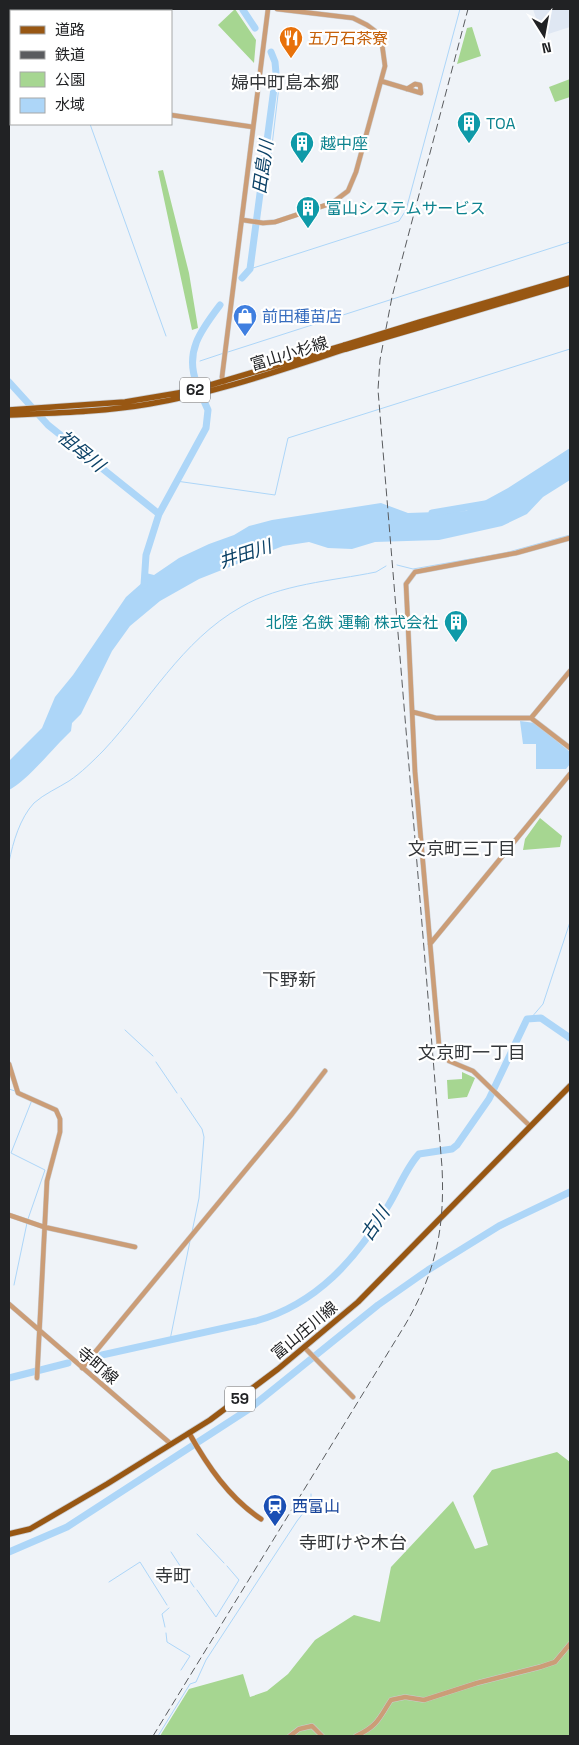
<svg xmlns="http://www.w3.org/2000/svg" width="579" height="1745" font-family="'Space Grotesk','Noto Sans JP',sans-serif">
  <rect width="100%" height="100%" fill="#eff3f8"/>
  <path fill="#dfe7f3" d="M533 9H570V27L542 36Z"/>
  <path fill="#a6d691" d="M235 9 256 40 254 63 218 25Z
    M472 27 481 56 457 64 467 28Z
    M570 79V97L555 102 549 87Z
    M163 170 189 273 198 328 192 330 158 171Z
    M540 818 562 836 560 847 523 850 525 839Z
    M462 1072 475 1078 467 1097 448 1099 447 1080 462 1079Z
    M557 1452 570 1462V1736H160L189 1689 243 1674 250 1697 267 1691 288 1674 315 1640 354 1615 380 1622 391 1567 453 1501 475 1549 488 1545 473 1496 492 1470Z"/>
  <path fill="#add6f8" d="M570 448V480L543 497 527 514 502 526 439 540 375 542 352 549 328 548 309 542 283 546 199 579 160 601 130 626 112 651 81 714 72 723 71 731C55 746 26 782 9 790V761L42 728 55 697 73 675 126 597 143 582 146 573 154 575 179 558 209 544 234 535 249 526 272 520 381 503 408 513 466 511 508 488Z
    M520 721 535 723 570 752V764L566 769H536V744H523Z"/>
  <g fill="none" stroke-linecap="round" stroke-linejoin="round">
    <path stroke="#add6f8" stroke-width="1" d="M49 9 50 11
      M90 124 166 336
      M264 164 270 162 280 78 276 73
      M250 269 399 221 406 210 460 9
      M228 352 570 242
      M200 361 224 353
      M176 481 275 495 288 438 570 349
      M397 565 413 569 505 553 570 535
      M9 862C13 842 20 818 34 803 44 794 58 788 69 781 81 773 93 761 103 751 149 702 181 641 241 607 280 584 332 581 376 572L386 566
      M531 1018 543 1004 570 922
      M125 1030 153 1056
      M156 1062 177 1093
      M9 1089 15 1091
      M181 1098 202 1129 204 1137 199 1198 192 1232
      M28 1219 45 1170 11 1153 32 1100
      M14 1285 27 1223
      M170 1340 190 1241
      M197 1534 224 1563
      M171 1552 194 1587
      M109 1582 140 1562 167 1605
      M197 1590 216 1617 239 1580 227 1566
      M165 1627 162 1614 169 1608
      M166 1633 167 1642 190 1656 181 1670
      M158 1736 190 1684 196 1682 206 1660 297 1521 311 1503V1494"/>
    <path stroke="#add6f8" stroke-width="7" d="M243 10 255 28
      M242 278 250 269 276 73 275 62 271 52
      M9 382 48 425 159 514
      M197 384C184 352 201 330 220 305
      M432 513 485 504
      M144 585 146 555 159 514 206 428 208 410 204 401
      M102 1355 256 1321C317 1304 356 1259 388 1206 398 1190 406 1168 419 1154L452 1149 457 1145 489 1099 527 1019 541 1018 570 1038
      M9 1378 68 1363
      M9 1552 67 1527 249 1409 378 1305 428 1270 499 1226 570 1192"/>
    <g stroke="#cacdd2" stroke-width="5.5">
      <path id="tertiary" d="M381 81 421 93 420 85 415 84 407 89
        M9 85H11
        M171 115 253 127
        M243 220 263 223 275 222 332 203 348 191 356 172 385 66 382 44 375 31 367 25 353 18 277 9
        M224 383 222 377 268 9
        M413 712 436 718H531L570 748
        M531 718 570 671
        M430 944 570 774
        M9 1064 18 1093 56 1110 60 1119V1132L47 1181 37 1378
        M530 1126 473 1071 449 1061 439 1045 415 772 406 584 415 572 516 553 570 538
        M9 1215 44 1227 135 1247
        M9 1304 171 1444
        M304 1347 353 1397
        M82 1368 292 1114 325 1071
        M290 1736 299 1729 312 1726 322 1736
        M356 1736C378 1726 379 1718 391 1700L405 1697 424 1700 477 1683 540 1667 555 1662 570 1644"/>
    </g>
    <g stroke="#cacdd2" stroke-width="6">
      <path id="secondary" d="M189 1433C207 1465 229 1498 261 1519"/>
    </g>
    <g stroke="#cacdd2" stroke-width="7">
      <path id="primary" d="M420 322 570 278
        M421 327 570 283
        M9 410 125 402 190 391 345 345
        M9 415C55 413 103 412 149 404 216 393 281 370 346 349
        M9 1534 30 1529 107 1484 210 1420 278 1369 358 1302 570 1086"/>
    </g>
    <use href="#tertiary" stroke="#cb9d77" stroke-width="4.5"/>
    <use href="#secondary" stroke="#b47134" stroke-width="5"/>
    <use href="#primary" stroke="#985713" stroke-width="5.5"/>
    <path stroke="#5a5c5f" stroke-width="1" stroke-dasharray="8 4" stroke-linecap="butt" d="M153 1736 405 1325C436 1272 445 1228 442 1167L378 390 380 360 392 297 468 9"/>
    <g stroke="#cacdd2" stroke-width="7" stroke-linecap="butt">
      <path id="primary-bridge" d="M345 345 420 322
        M346 349 421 327"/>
    </g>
    <use href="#primary-bridge" stroke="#985713" stroke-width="5.5"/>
  </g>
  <defs>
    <g id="restaurant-pin" transform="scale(1.25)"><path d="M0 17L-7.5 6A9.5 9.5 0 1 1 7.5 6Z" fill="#e8710a" stroke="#fff"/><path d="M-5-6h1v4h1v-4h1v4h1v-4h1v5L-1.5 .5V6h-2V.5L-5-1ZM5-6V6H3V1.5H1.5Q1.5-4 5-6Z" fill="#fff"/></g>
    <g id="building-pin" transform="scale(1.25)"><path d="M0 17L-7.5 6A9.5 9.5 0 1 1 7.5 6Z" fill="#0f9aa8" stroke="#fff"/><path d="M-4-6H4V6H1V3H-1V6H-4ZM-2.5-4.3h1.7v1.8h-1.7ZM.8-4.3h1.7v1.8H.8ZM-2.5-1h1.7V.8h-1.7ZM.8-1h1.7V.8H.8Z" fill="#fff"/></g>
    <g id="shop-pin" transform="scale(1.25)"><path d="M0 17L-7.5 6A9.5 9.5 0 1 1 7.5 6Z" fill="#3f7fe0" stroke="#fff"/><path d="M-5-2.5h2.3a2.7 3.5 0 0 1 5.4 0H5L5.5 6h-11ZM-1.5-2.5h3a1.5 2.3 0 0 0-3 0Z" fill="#fff"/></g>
    <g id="station-pin" transform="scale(1.25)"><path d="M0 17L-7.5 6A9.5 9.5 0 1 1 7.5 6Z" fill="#1a4fb4" stroke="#fff"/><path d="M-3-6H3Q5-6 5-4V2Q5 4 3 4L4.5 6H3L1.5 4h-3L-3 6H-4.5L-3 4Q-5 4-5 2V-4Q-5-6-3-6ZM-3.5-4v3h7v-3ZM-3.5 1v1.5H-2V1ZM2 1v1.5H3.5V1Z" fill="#fff"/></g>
  </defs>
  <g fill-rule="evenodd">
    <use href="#restaurant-pin" x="291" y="38"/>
    <use href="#building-pin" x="469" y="123"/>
    <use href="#building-pin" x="302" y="143"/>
    <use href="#building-pin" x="308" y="208"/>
    <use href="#shop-pin" x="245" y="316"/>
    <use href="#building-pin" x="456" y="622"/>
    <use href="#station-pin" x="275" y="1506"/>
  </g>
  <g text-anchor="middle" stroke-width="4.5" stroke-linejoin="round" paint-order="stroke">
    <g fill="#fff" stroke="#646466" stroke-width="1">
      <rect x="180" y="377.5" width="30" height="25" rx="4"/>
      <rect x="225" y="1386.5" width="30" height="25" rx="4"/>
    </g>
    <g font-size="15" font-weight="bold" fill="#212224">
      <text x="195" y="395">62</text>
      <text x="240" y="1404">59</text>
    </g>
    <g font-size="16" fill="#c56008" stroke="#fff" text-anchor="start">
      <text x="308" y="44">五万石茶寮</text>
    </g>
    <g font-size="16" fill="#0d838f" stroke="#fff" text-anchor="start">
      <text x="486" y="129">TOA</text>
      <text x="320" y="149">越中座</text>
      <text x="326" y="214">富山システムサービス</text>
      <text x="438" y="628" text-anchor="end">北陸 名鉄 運輸 株式会社</text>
    </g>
    <g font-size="16" fill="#366cbe" stroke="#fff" text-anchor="start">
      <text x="262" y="322">前田種苗店</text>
    </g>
    <g font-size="16" fill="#212224" stroke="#fff">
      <text transform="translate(289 353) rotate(-17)" y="6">富山小杉線</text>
      <text transform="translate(304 1330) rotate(-40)" y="6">富山庄川線</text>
      <text transform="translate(98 1365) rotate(40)" y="6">寺町線</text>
    </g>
    <g font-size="16" fill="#164399" stroke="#fff" text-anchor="start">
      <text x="292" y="1512">西富山</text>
    </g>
    <g font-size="18" fill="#34373a" stroke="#fff">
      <text x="285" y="89">婦中町島本郷</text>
      <text x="462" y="855">文京町三丁目</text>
      <text x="289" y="986">下野新</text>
      <text x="472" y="1059">文京町一丁目</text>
      <text x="353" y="1549">寺町けや木台</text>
      <text x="173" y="1582">寺町</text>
    </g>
    <g font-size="18" font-style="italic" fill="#0c4267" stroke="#fff">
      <text transform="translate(263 167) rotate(-82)" y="6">田島川</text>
      <text transform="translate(81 451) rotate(39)" y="6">祖母川</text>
      <text transform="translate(245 554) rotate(-18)" y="6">井田川</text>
      <text transform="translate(375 1224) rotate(-56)" y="6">古川</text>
    </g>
  </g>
  <rect width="579" height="1745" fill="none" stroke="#212224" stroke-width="20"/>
  <rect x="10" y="10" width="162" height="115" fill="#ffffff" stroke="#a6a7a7"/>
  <rect x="20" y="26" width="25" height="8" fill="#985713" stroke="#a6a7a7"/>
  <text x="55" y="35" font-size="15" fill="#212224">道路</text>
  <rect x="20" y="51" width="25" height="8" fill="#5a5c5f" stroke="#a6a7a7"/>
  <text x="55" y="60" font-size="15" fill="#212224">鉄道</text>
  <rect x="20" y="72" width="25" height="15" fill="#a6d691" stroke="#a6a7a7"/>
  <text x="55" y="85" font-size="15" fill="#212224">公園</text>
  <rect x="20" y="98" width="25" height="15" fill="#add6f8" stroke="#a6a7a7"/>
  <text x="55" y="110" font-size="15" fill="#212224">水域</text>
  <g transform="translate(544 35) rotate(169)" stroke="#ffffff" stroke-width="4" paint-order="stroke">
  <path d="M0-4L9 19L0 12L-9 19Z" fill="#212224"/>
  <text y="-8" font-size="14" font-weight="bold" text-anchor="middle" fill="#212224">N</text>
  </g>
</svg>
